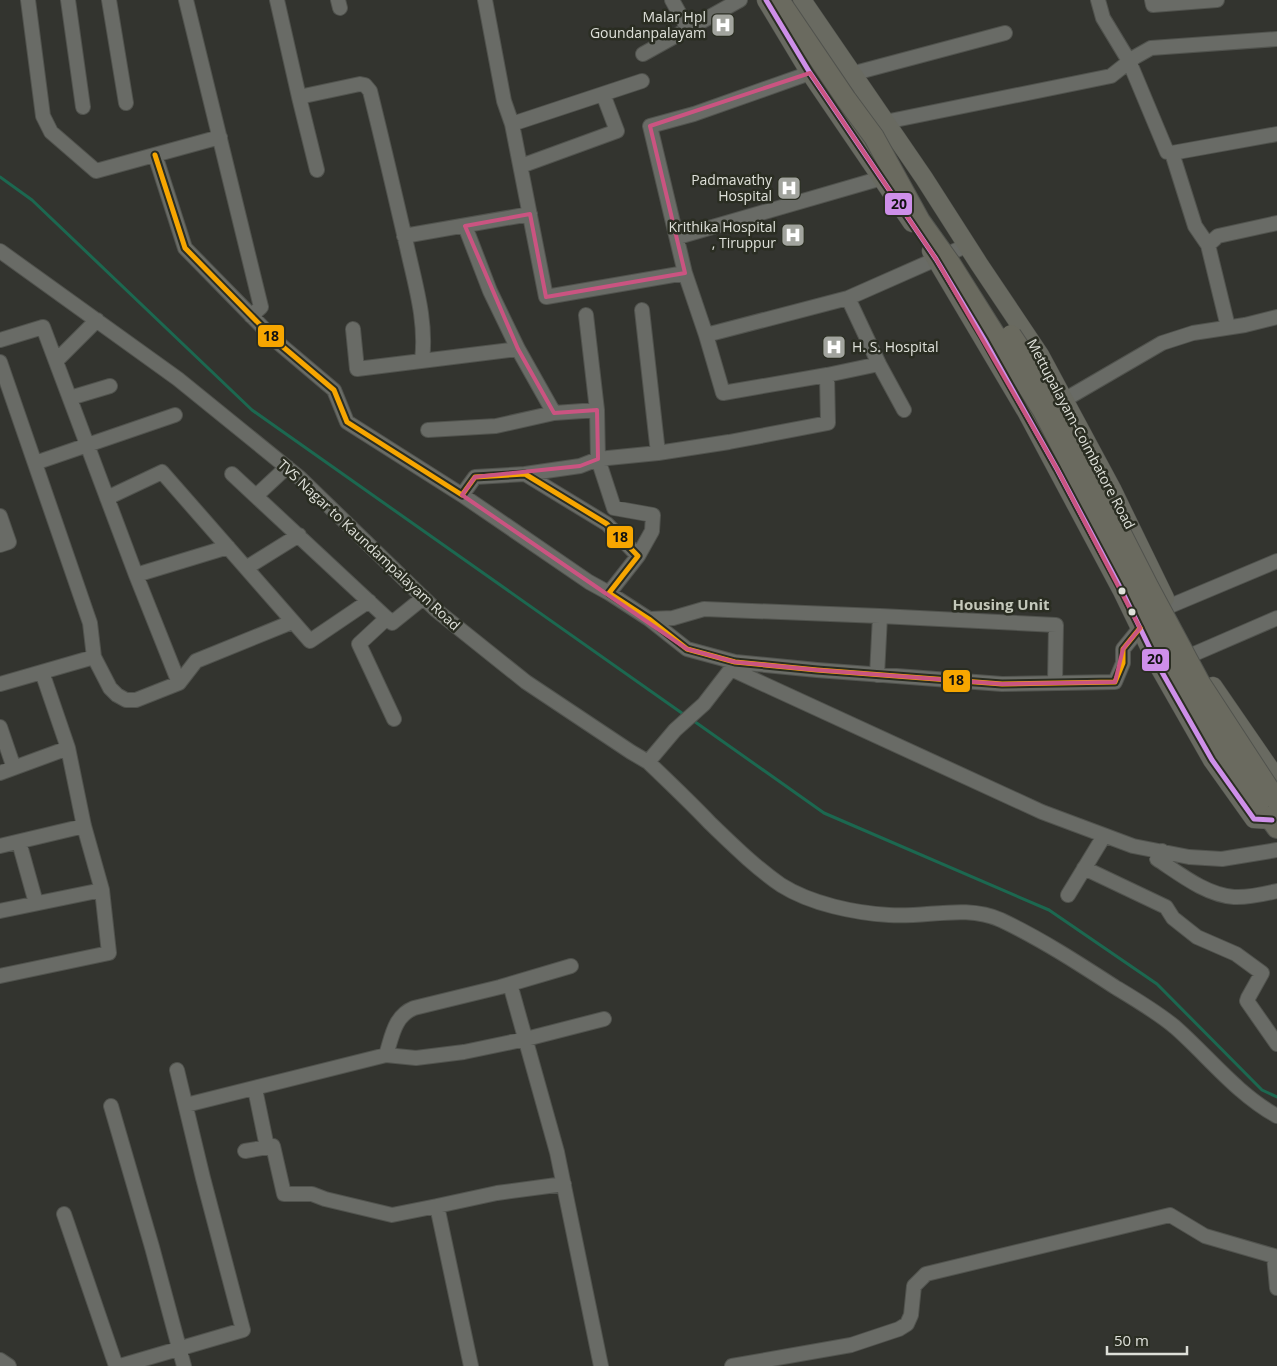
<svg xmlns="http://www.w3.org/2000/svg" width="1277" height="1366" font-family="'Open Sans',sans-serif">
  <rect width="100%" height="100%" fill="#33342f"/>
  <g fill="none" stroke-linecap="round" stroke-linejoin="round">
    <path stroke="#1c6850" stroke-width="3" d="M0 177 32 200 252 410 686 716
      M691 719 824 813 1049 910 1157 984 1262 1090 1277 1097"/>
    <g stroke="#51534e" stroke-width="16">
      <path id="minor" d="M28 0 43 116 51 132 96 171 220 137
        M68 0 83 107
        M109 0 126 103
        M186 0 261 307 251 316
        M277 0 299 97 360 84 365 85 370 91C383 143 395 195 407 247 415 284 427 322 422 360
        M338 0 340 8
        M485 0 504 101 512 124 546 297 685 273
        M1098 0 1103 18 1129 61 1167 152 1172 153 1195 226 1208 245 1218 236 1277 223
        M1152 0 1153 5 1217 0
        M688 29 740 0
        M643 54 688 29 672 0
        M851 74 1005 33
        M299 97 317 170
        M885 122 1111 76 1135 57 1151 48 1277 39
        M512 124 642 81
        M1172 153 1277 134
        M155 155 185 248 276 341 334 390 347 422 462 495 475 477 525 474 607 524 638 556 609 593 649 619 687 649 735 662 817 670 1002 684 1115 682 1123 663V649L1140 628
        M521 166 617 131 603 94
        M465 226 490 291 518 349 554 413 597 410 598 459 614 508 653 515 652 531 638 556
        M404 236 530 214
        M678 237 882 178
        M1208 245 1228 327
        M0 251 178 379 300 478 436 610 526 682 631 752 648 762C669 782 690 802 710 823 733 845 755 867 781 885 811 904 855 913 889 915 927 918 965 904 1001 920 1041 939 1078 963 1115 987 1135 999 1157 1012 1175 1027 1208 1056 1237 1094 1277 1116
        M642 310 658 453
        M586 315 597 410
        M353 329 357 369 518 349
        M706 335 685 273 650 126 694 114 810 73
        M0 340 43 327 136 575 179 683
        M57 360 97 320
        M0 362 90 623 94 657 0 684
        M879 364 904 410
        M827 375 723 393 706 335 848 298 968 245
        M70 398 110 386
        M1064 400 1162 343 1193 333 1245 325 1277 317
        M428 430 496 426 554 413
        M35 463 175 415
        M232 474 392 623 423 598
        M525 474 580 466 598 459 658 453 729 442 828 423 827 375 879 364 848 298
        M462 495 589 582 609 593
        M256 496 287 467
        M107 498 162 472 310 641 369 601
        M0 516 9 542 0 545
        M246 568 299 535
        M136 575 228 547
        M1170 606 1277 561
        M880 616 1056 625 1055 683
        M387 618 359 644 394 719
        M649 619 673 618 704 609 880 616 877 675
        M1194 654 1277 618
        M94 657 110 688 117 695 126 700H136L179 683 196 661 292 622
        M735 662 731 669 1042 812 1133 846 1189 857 1222 859 1277 850
        M0 727 14 768
        M648 762 675 730 704 704 731 669
        M0 773 68 748
        M19 842 36 903
        M0 846 84 826
        M1162 851 1157 859C1180 874 1206 895 1234 897 1248 898 1264 894 1277 891
        M1084 868 1166 907 1173 918 1197 937 1236 954 1262 973 1248 998 1247 1001 1277 1044
        M1068 895 1104 836
        M0 911 102 890
        M0 976 109 953 102 890 84 826 68 748 42 672
        M510 984 557 1152 601 1366
        M386 1055C392 1037 394 1016 414 1008L500 987 571 966
        M255 1089 267 1147
        M186 1105 386 1055 416 1058 464 1052 526 1039 604 1019
        M111 1106 152 1247 184 1366
        M245 1151 273 1146 284 1194H312L325 1199 392 1215 437 1206 471 1366
        M437 1206 497 1193 564 1184
        M64 1214 116 1366
        M0 1360 9 1366
        M120 1366 243 1330 203 1178 177 1070
        M732 1366 851 1345 899 1329 907 1324 911 1315 914 1286 926 1274 1170 1215 1205 1236 1274 1256 1277 1288"/>
    </g>
    <g stroke="#51534e" stroke-width="19">
      <path id="major" d="M766 0 810 73 912 223
        M802 0 924 178 979 264 1040 355 1112 489 1165 598
        M931 251 1027 413 1122 591 1159 667 1212 760 1254 819 1272 820
        M1213 686 1277 779"/>
    </g>
    <g stroke="#51534e" stroke-width="22">
      <path id="highway" d="M1259 803 1277 828"/>
    </g>
    <use href="#minor" stroke="#696b66" stroke-width="14"/>
    <use href="#major" stroke="#696a61" stroke-width="18"/>
    <use href="#highway" stroke="#6a6a5f" stroke-width="20"/>
    <g stroke="#51534e" stroke-width="22" stroke-linecap="butt">
      <path id="highway-bridge" d="M779 0 846 99 874 137 920 221 950 263 1043 411 1106 532 1162 647 1217 744 1259 803
        M1011 335 1049 392 1148 586 1200 683 1277 801"/>
    </g>
    <use href="#highway-bridge" stroke="#6a6a5f" stroke-width="20"/>
    <g stroke="#2a2d22" stroke-width="9">
      <path id="bus-1" d="M766 0 810 73 936 259 984 339 1057 469 1122 591 1159 667 1212 760 1254 819 1272 820"/>
    </g>
    <g stroke="#2a2d22" stroke-width="9">
      <path id="bus-2" d="M155 155 185 248 276 341 334 390 347 422 462 495 475 477 525 474 607 524 638 556 609 593 649 619 687 649 735 662 817 670 1002 684 1115 682 1123 663V649L1140 628"/>
    </g>
    <use href="#bus-1" stroke="#ce8fe9" stroke-width="5"/>
    <use href="#bus-2" stroke="#f7a600" stroke-width="5"/>
  </g>
  <path fill="none" stroke="#ca5481" stroke-width="4" stroke-linejoin="round" d="M810 73 936 259 1057 469 1140 628 1123 649 1115 682 1002 684 817 670 735 662 687 649 462 495 475 477 580 466 598 459 597 410 554 413 518 349 465 226 530 214 546 297 685 273 650 126Z"/>
  <defs>
    <g id="hospital-square" transform="scale(1.25)"><rect x="-9" y="-9" width="18" height="18" rx="4" fill="#a2a49e" stroke="#2a2d22"/><path d="M-5-5h3v3.5h4V-5h3V5h-3V1.5h-4V5h-3Z" fill="#fff"/></g>
  </defs>
  <g fill-rule="evenodd">
    <use href="#hospital-square" x="723" y="25"/>
    <use href="#hospital-square" x="789" y="188"/>
    <use href="#hospital-square" x="793" y="235"/>
    <use href="#hospital-square" x="834" y="347"/>
  </g>
  <g fill="#dee0d9" stroke="#2a2d22" stroke-width="2">
    <circle cx="1122" cy="591" r="4.5"/>
    <circle cx="1132" cy="612" r="4.5"/>
  </g>
  <g text-anchor="middle" stroke-width="5" stroke-linejoin="round" paint-order="stroke">
    <g font-size="14" fill="#dee0d9" stroke="#2a2d22" text-anchor="end">
      <text x="706" y="22">Malar Hpl<tspan x="706" dy="16">Goundanpalayam</tspan></text>
      <text x="772" y="185">Padmavathy<tspan x="772" dy="16">Hospital</tspan></text>
      <text x="776" y="232">Krithika Hospital<tspan x="776" dy="16">, Tiruppur</tspan></text>
      <text x="852" y="352" text-anchor="start">H. S. Hospital</text>
    </g>
    <g font-size="14" fill="#dee0d9" stroke="#2a2d22">
      <text transform="translate(1081 434) rotate(62)" y="5">Mettupalayam-Coimbatore Road</text>
      <text transform="translate(369 545) rotate(43)" y="5">TVS Nagar to Kaundampalayam Road</text>
    </g>
    <g font-size="15" font-weight="bold" fill="#c4c8ba" stroke="#2a2d22">
      <text x="1001" y="610">Housing Unit</text>
    </g>
  </g>
  <g stroke="#2a2d22" stroke-width="2">
    <rect x="884" y="192" width="29" height="24" rx="5" fill="#ce8fe9"/>
    <rect x="257" y="324" width="28" height="24" rx="5" fill="#f7a600"/>
    <rect x="606" y="525" width="28" height="24" rx="5" fill="#f7a600"/>
    <rect x="1141" y="648" width="29" height="24" rx="5" fill="#ce8fe9"/>
    <rect x="942" y="669" width="29" height="24" rx="5" fill="#f7a600"/>
  </g>
  <g font-size="14" text-anchor="middle" font-weight="bold" fill="#111">
    <text x="899" y="209">20</text>
    <text x="271" y="341">18</text>
    <text x="620" y="542">18</text>
    <text x="1155" y="664">20</text>
    <text x="956" y="685">18</text>
  </g>
  <path d="M1107 1346v8h80v-8" fill="none" stroke="#dee0d9" stroke-width="2.5"/>
  <text x="1114" y="1346" font-size="15" fill="#dee0d9" stroke="#2a2d22" stroke-width="4" paint-order="stroke">50 m</text>
</svg>
